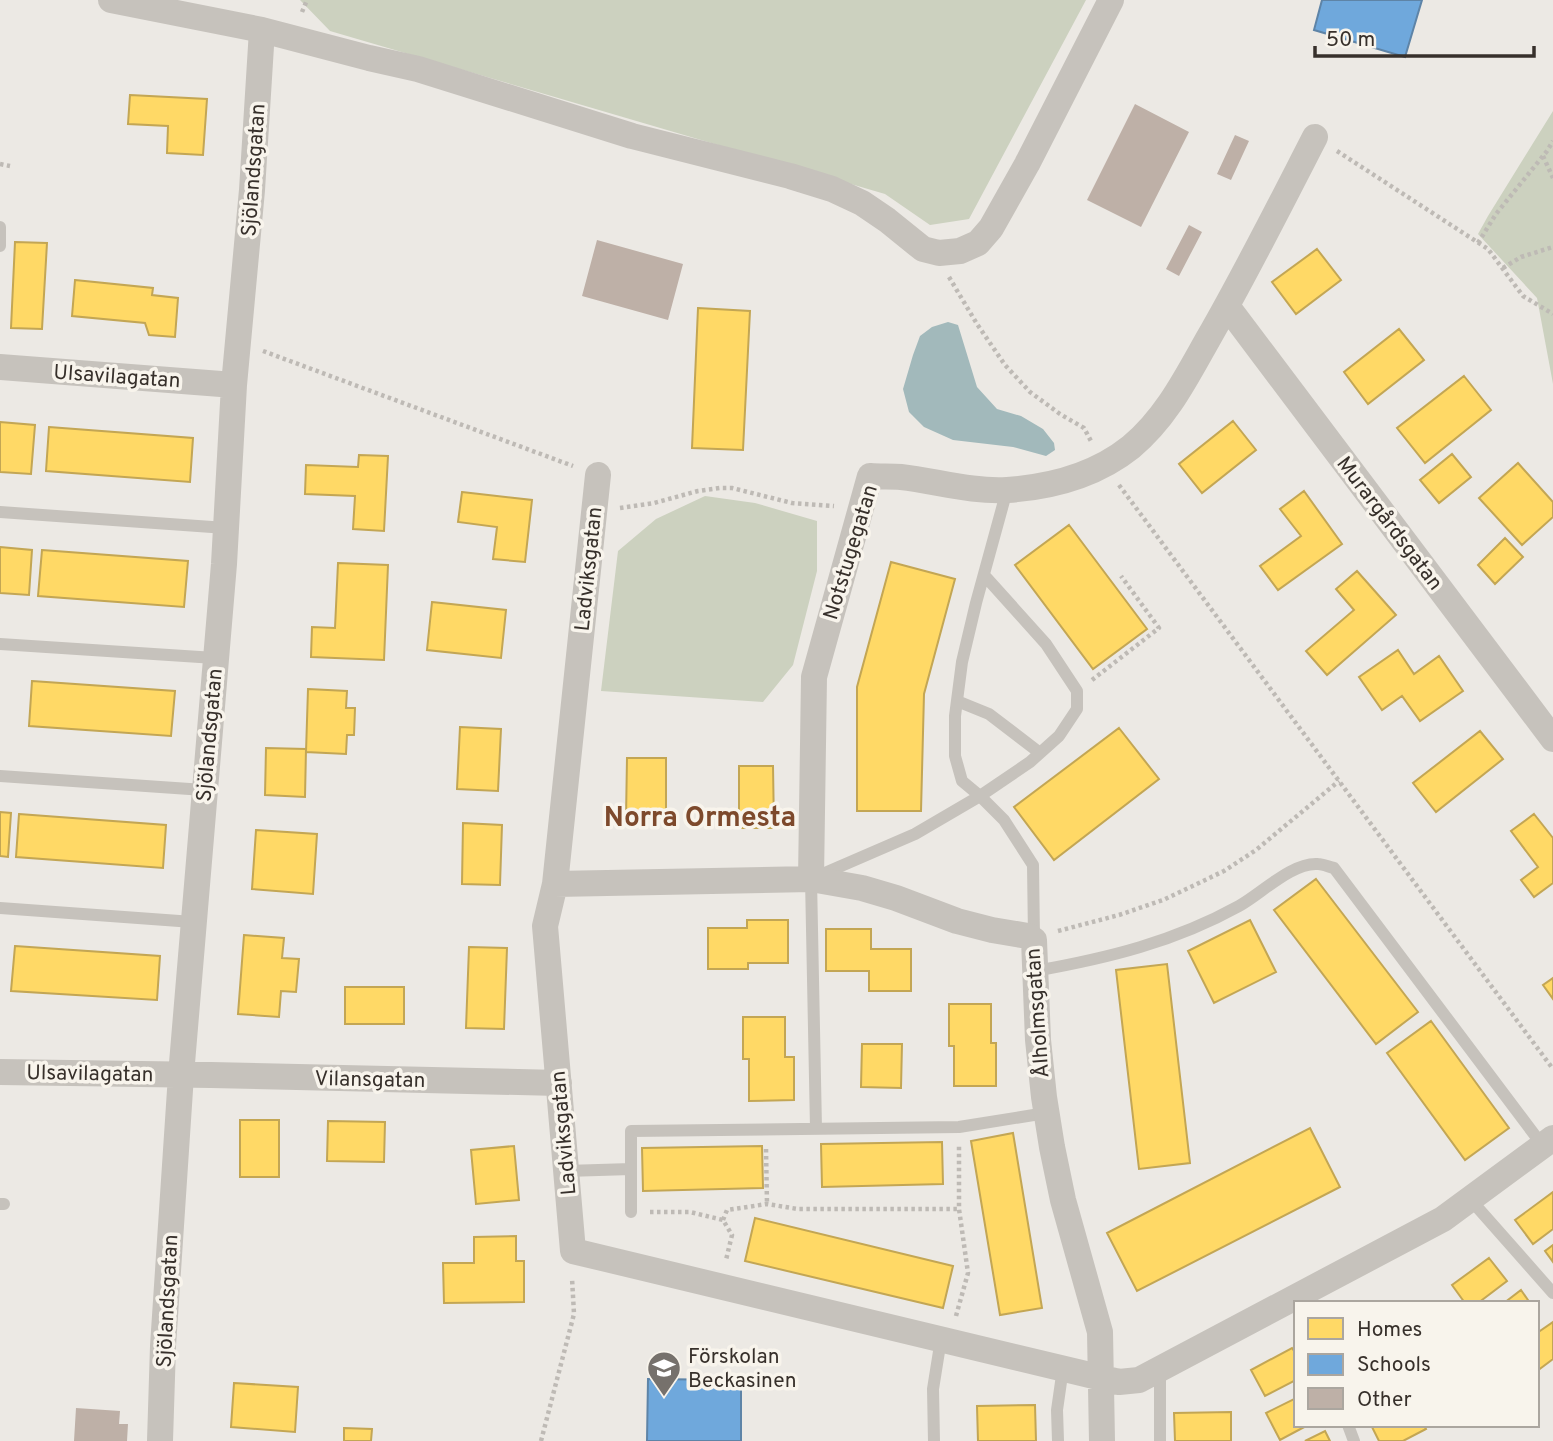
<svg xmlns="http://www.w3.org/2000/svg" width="1553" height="1441" font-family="Overpass,sans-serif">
  <rect width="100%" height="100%" fill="#ece9e4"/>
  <path fill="#ccd1bf" d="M300 0H1086L969 219 930 225 885 194 330 31Z
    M1553 111V384L1537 298 1478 234 1488 216Z
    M705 496 755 503 817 521V571L793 665 763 702 601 691 618 551 656 519Z"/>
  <path fill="#a2b9bb" d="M948 322 958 325 977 387 997 409 1021 416 1043 429 1054 443 1055 450 1046 456 1013 447 953 440 924 427 909 412 903 389 913 355 920 336 932 327Z"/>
  <path fill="#ffd966" stroke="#c3a654" stroke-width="2" d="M130 95 207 99 203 155 167 153 168 126 128 124Z
    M15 242 47 243 42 329 11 328Z
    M1317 249 1341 280 1296 314 1272 282Z
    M75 280 153 288 152 295 178 298 175 337 149 335 145 323 72 316Z
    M698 308 750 311 743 450 692 448Z
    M1399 329 1424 360 1368 404 1344 372Z
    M1464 376 1491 410 1425 463 1397 428Z
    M1233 421 1256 450 1202 493 1179 464Z
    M0 422 35 425 31 474 0 472Z
    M49 427 193 438 190 482 46 471Z
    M1452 454 1471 477 1439 503 1420 480Z
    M359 455 388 456 384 531 353 529 355 496 305 494 306 465 358 467Z
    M1518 463 1553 502V517L1522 545 1479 498Z
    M1304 491 1342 544 1278 590 1260 566 1301 536 1280 509Z
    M462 492 532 500 525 562 493 559 497 527 458 522Z
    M1069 525 1147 629 1093 669 1015 565Z
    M1505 538 1523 557 1495 584 1478 565Z
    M0 547 32 550 29 595 0 593Z
    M42 550 188 561 184 607 38 596Z
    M891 562 955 579 924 694 921 811H857V687Z
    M338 563 388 565 384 660 311 657 312 627 335 628Z
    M1357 571 1396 615 1327 675 1306 651 1354 610 1336 589Z
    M432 602 506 610 501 658 427 650Z
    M1398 650 1414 674 1439 656 1463 691 1420 721 1402 696 1382 710 1359 677Z
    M32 681 175 691 171 736 29 726Z
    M308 689 347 691 346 708H355L354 735H347L346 754 306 752Z
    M460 727 501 729 498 791 457 789Z
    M1119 728 1159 779 1054 860 1014 807Z
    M1480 731 1503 759 1436 812 1413 783Z
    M266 748 306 749 305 797 265 795Z
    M627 758H666V818H626Z
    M739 766H773L774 828H739Z
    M0 812 11 813 8 857 0 856Z
    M19 814 166 825 163 868 16 857Z
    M1534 814 1553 838V883L1534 897 1521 880 1538 867 1511 831Z
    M463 823 502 825 500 885 462 884Z
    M256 830 317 834 313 894 252 889Z
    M1316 879 1418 1012 1376 1044 1274 910Z
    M747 920H788V963H748V969H708V928H747Z
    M1250 920 1276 972 1214 1003 1188 951Z
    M826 929H871V949H911V991H869V971H826Z
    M244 935 284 938 282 958 299 959 296 992 281 991 279 1017 238 1014Z
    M15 946 160 956 157 1000 11 991Z
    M469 947 507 948 504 1029 466 1028Z
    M1167 964 1190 1163 1139 1169 1116 970Z
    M1553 978V999L1543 985Z
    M345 987H404V1024H345Z
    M949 1004H991V1043H996V1086H954V1046H949Z
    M743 1017H785V1057H794V1100L749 1101V1059H743Z
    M1431 1021 1509 1128 1465 1160 1387 1053Z
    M862 1044H902L901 1088 861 1087Z
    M240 1120H279V1177H240Z
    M328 1121 385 1122 384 1162 327 1161Z
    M1310 1128 1340 1187 1137 1291 1107 1233Z
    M1013 1133 1042 1308 1000 1315 971 1141Z
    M942 1142 943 1184 822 1187 821 1144Z
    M514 1146 519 1200 476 1204 471 1150Z
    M762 1146 763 1188 643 1191 642 1148Z
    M1553 1192V1229L1533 1244 1515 1220Z
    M755 1218 953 1266 943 1308 745 1261Z
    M516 1236V1261H524V1302L444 1303 443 1263H474V1237Z
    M1553 1245V1262L1545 1251Z
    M1489 1258 1507 1281 1478 1303H1465L1452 1285Z
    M1521 1290 1530 1303H1504Z
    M1553 1322V1359L1537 1371V1333Z
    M1292 1348 1296 1354V1380L1265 1396 1251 1370Z
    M234 1383 298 1387 295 1432 231 1427Z
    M1296 1398V1425H1308L1280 1440 1266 1413Z
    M1035 1405 1036 1441H978L977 1406Z
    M1231 1412V1441H1175L1174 1413Z
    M1371 1425H1424L1426 1429 1403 1441H1379Z
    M344 1428 372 1429 371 1441H344Z
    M1325 1431 1330 1441H1305Z"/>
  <path fill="#6fa8dc" stroke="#5e84a7" stroke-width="2" d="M1322 0H1422L1405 57 1314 30Z
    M648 1379 741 1380V1441H647Z"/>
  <path fill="#beb0a7" d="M1135 104 1189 132 1141 227 1087 200Z
    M1235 135 1249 141 1231 180 1217 174Z
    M1189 225 1202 232 1179 276 1166 269Z
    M597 240 683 264 668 320 582 296Z
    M76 1408 120 1411 119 1424H128L127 1441H74Z"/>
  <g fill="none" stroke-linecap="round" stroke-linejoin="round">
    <path stroke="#bebab5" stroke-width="4.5" stroke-dasharray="3.5 3.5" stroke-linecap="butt" d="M302 12 307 0
      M1337 151 1488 249 1523 296 1553 314
      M1543 156 1553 178
      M0 164 10 166
      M1478 243 1496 214 1547 151 1553 141
      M1503 268 1521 257 1553 247
      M949 277 977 324 1005 365 1030 392 1060 414 1084 428 1092 443
      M263 351 573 466
      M1119 485 1553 1069
      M620 508 654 503 698 491 720 488H732L792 503 834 506
      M1092 680 1159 628 1121 576
      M1058 931 1119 915 1163 900 1224 871 1256 850 1339 781
      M766 1149 767 1204
      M650 1212H690L723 1220 732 1235 726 1260
      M723 1220 727 1210 767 1204 798 1209H959
      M956 1316 968 1273 959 1209V1145
      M541 1441 574 1314 572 1278"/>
    <path stroke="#c6c2bc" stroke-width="12" d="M0 227V246
      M1007 490 976 603 962 662 955 716V756L962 781 980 796 1004 820 1033 865 1034 938
      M0 512 226 528
      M0 644 215 658
      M957 701 989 714 1040 753
      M0 776 204 790
      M0 908 193 922
      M1035 971C1108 958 1174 942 1239 906 1261 894 1292 862 1318 864 1323 864 1329 867 1334 868L1543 1146
      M816 1128 811 879 915 834 980 796 1030 762 1059 736 1077 709V691L1046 644 984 575
      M566 1171 631 1169
      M1470 1199 1553 1293
      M0 1204H4
      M631 1212V1131L959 1127 1046 1113
      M1160 1370V1441
      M1348 1425 1354 1441
      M934 1441 933 1389 941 1339
      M1058 1441 1057 1410 1063 1368"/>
    <path stroke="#c6c2bc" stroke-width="26" d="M111 0 262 30 369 58 418 69 632 136 790 176 832 189 862 203 887 220 923 249 939 253 960 251 978 243 991 228 1027 164 1111 0
      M1227 306 1553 739
      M0 367 234 385
      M598 475 555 884 545 926 573 1251 1119 1382 1139 1380 1443 1219 1553 1138
      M811 879 814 677 870 476C880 477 891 476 901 477 936 481 972 492 1007 490 1051 487 1096 475 1131 447 1166 418 1186 378 1208 339 1246 273 1280 205 1315 137
      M555 884 811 879 862 888 896 898 957 921 992 930 1028 936 1034 940 1038 1040 1044 1097 1052 1147 1063 1200 1100 1332 1102 1441
      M0 1072 211 1075 559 1083
      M160 1441 163 1346 181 1075 224 564 234 385 252 190 262 30"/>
  </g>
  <defs>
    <g id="school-pin" transform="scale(1.75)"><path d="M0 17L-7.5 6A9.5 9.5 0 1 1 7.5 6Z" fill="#76716c" stroke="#f8f4ec"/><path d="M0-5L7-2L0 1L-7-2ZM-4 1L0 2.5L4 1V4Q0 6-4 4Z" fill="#fff"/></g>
  </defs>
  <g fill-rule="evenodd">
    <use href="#school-pin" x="664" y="1368"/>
  </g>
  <g text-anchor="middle" stroke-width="7" stroke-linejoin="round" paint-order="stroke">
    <g font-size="21" fill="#37302b" stroke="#f8f4ec">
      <text transform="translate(253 170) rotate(-86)" y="7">Sjölandsgatan</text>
      <text transform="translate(117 376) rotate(4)" y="7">Ulsavilagatan</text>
      <text transform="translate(1390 523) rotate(53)" y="7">Murargårdsgatan</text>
      <text transform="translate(850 552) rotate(-73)" y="7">Notstugegatan</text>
      <text transform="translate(588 569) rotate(-84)" y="7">Ladviksgatan</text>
      <text transform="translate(209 735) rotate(-85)" y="7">Sjölandsgatan</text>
      <text transform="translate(1037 1013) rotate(-94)" y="7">Ålholmsgatan</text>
      <text transform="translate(90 1073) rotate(1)" y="7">Ulsavilagatan</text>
      <text transform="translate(370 1079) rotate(1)" y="7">Vilansgatan</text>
      <text transform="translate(563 1133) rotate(-95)" y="7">Ladviksgatan</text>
      <text transform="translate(167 1301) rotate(-87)" y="7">Sjölandsgatan</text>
    </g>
    <g font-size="21" fill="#37302b" stroke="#f8f4ec" text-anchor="start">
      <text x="688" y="1363">Förskolan<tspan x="688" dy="24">Beckasinen</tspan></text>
    </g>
    <g font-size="28" font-weight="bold" fill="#7d492c" stroke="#f8f4ec">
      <text x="700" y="826">Norra Ormesta</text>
    </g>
  </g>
  <rect x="1294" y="1301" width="245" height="126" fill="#f8f4ec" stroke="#aba69f" stroke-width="2"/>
  <rect x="1308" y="1318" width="35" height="21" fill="#ffd966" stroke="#aba69f" stroke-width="2"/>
  <text x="1357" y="1336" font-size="21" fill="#37302b">Homes</text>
  <rect x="1308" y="1354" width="35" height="21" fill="#6fa8dc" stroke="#aba69f" stroke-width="2"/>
  <text x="1357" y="1371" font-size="21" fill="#37302b">Schools</text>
  <rect x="1308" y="1388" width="35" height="21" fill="#beb0a7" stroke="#aba69f" stroke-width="2"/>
  <text x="1357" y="1406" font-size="21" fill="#37302b">Other</text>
  <path d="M1315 46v10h219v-10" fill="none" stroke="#37302b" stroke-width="3.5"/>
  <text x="1326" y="46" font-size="21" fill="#37302b" stroke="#f8f4ec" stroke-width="5" paint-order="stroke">50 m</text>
</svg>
